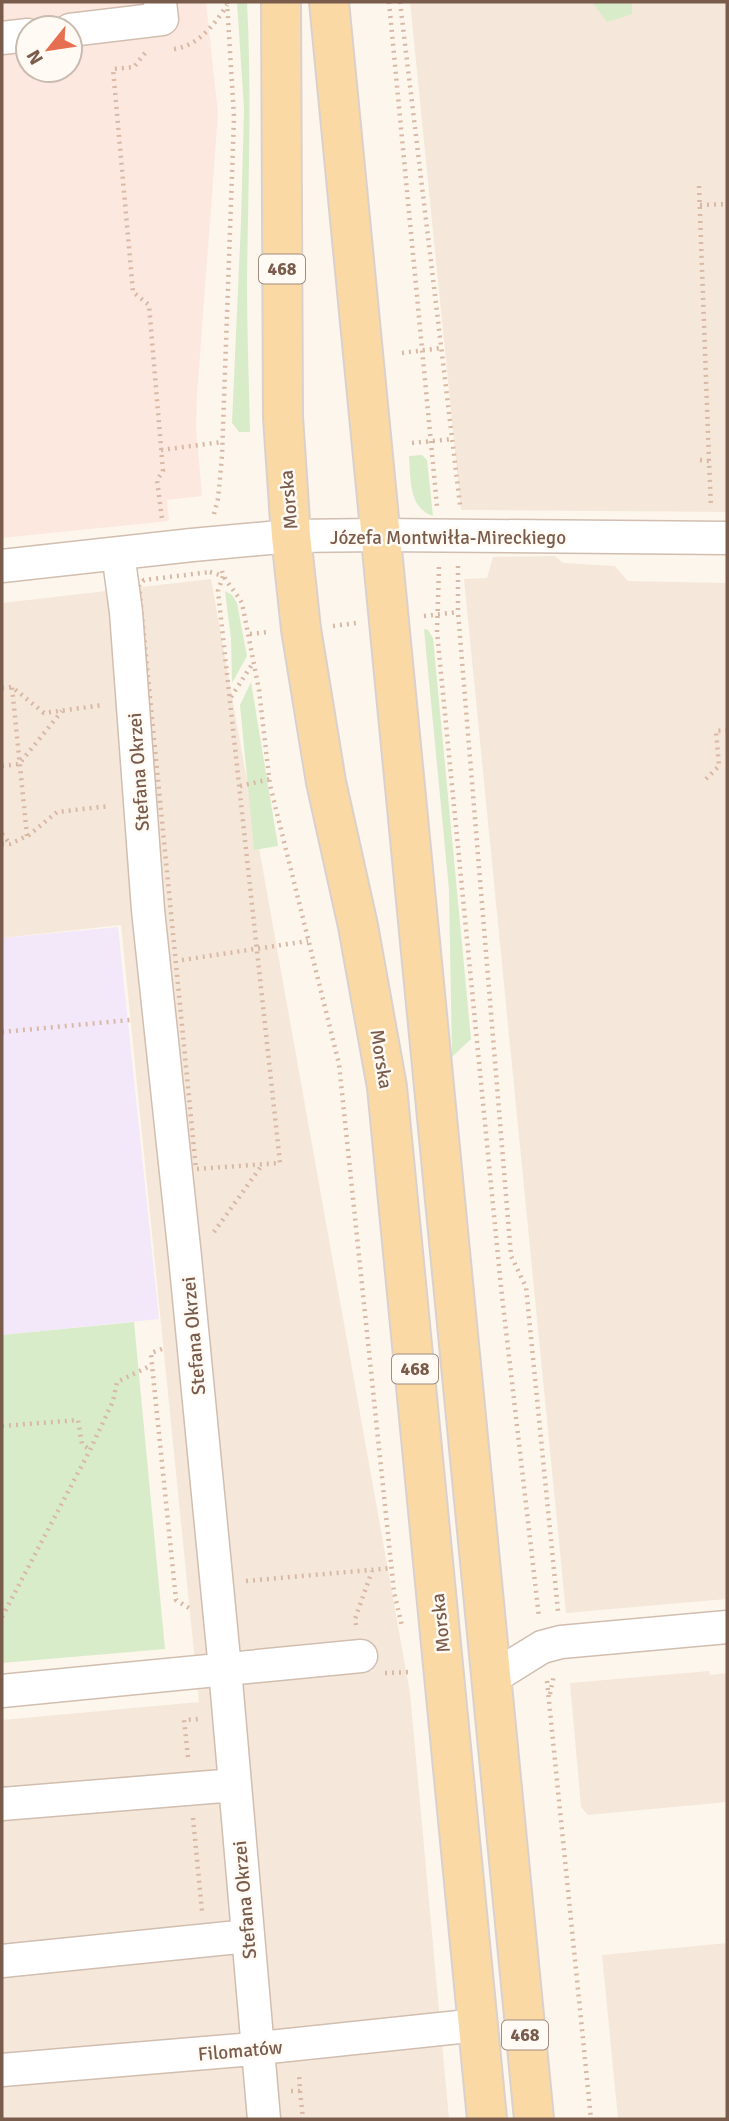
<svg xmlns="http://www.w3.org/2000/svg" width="729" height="2121" font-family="Signika,sans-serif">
  <rect width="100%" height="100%" fill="#fdf6ec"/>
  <path fill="#f5e8da" d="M410 2H727V512L461 510Z
    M555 556 563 563 615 566 628 581 727 583V1599L566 1613 464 579 487 578 493 557Z
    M211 579 410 1693 449 2119H2V1720L199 1702 121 925 2 938V603Z
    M709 1671 710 1675 727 1673V1802L588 1815 581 1807 570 1683Z
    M727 1943V2119H618L602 1955Z"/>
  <path fill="#fde8e0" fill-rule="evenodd" d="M2 2H206L218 114 197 396 196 427 202 496 167 500 169 521 2 538ZM28 28H70V70H28Z"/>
  <path fill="#f3e8fa" d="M118 927 159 1319 2 1335V938Z"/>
  <path fill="#d8ecc9" d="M237 2H247C252 96 248 190 247 284 247 333 249 383 250 432H239L232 423 241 222 244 109Z
    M592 2H632V14L607 22Z
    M422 455 427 460 433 516C408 508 411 478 409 456Z
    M225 591 232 595 237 603 247 656 232 683 231 639Z
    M424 629 428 630 433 638 471 1039 452 1057 449 890Z
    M251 682 278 846 254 850 240 705Z
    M134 1322 165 1649 2 1663V1335Z"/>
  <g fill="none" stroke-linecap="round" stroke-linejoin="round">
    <g stroke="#d1beb0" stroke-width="35">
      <path id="minor" d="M70 30 162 19 160 2
        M2 38 28 35
        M118 553 126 612 148 910 185 1257 225 1669 264 2119
        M2 566 192 545 291 536 380 535 727 538
        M492 1678 542 1647 561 1642 727 1627
        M2 1691 361 1656
        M2 1804 235 1785
        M2 1961 248 1936
        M2 2070 241 2050 478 2025"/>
    </g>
    <g stroke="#dad1cd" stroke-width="42">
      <path id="major" d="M281 2 283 417 291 536 301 629 326 782 358 926 387 1087 487 2119
        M329 2 534 2119"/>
    </g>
    <path stroke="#d9b8a5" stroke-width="4.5" stroke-dasharray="2 5" stroke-linecap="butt" d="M389 2 437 506
      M400 2 460 505
      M174 49C198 46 215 24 227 5
      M145 53 134 67 113 69 133 292 149 305 163 471 157 480 162 519
      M699 186 709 461
      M700 205 727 204
      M402 353 441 348
      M412 443 453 439
      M161 450 222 442
      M700 460 709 461 711 507
      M214 514 218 499 222 456 234 117 227 2
      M458 566V612L511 1256 526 1287 558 1611
      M439 567 437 632 501 1287 539 1617
      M222 571C225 582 236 592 242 603L259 690 270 785 339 1064 394 1592 402 1626
      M210 572 223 576 218 591 280 1163 196 1169 139 585 144 580Z
      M424 616 458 612
      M333 626 356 623
      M250 634 269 632
      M2 688 12 687
      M231 697 253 663
      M2 766 19 764 62 711
      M706 779 719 766 716 731 727 730
      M240 786 270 779
      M2 834 10 844
      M27 836 12 687 44 713 103 705
      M2 844H10L29 835 57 812 109 806
      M182 960 308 941
      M2 1032 130 1020
      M214 1232 262 1165
      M162 1349 151 1353 152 1365 176 1600 189 1608
      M2 1426 78 1420 82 1444 90 1450
      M246 1581 392 1568
      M2 1617 90 1450 113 1401 117 1382 152 1365
      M356 1625 355 1619 372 1571
      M385 1673 411 1672
      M547 1681 591 2119
      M550 1694 554 1675
      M188 1757 184 1720 198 1719
      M193 1818 202 1911
      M291 2091H300L299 2074
      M300 2091 303 2119"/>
    <use href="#minor" stroke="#fff" stroke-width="32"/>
    <use href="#major" stroke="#fbd9a5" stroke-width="38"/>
  </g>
  <g text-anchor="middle" stroke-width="5" stroke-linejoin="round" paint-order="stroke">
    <g fill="#fffaf3" stroke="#a28b7f" stroke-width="2">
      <rect x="259" y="254.5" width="46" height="29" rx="5"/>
      <rect x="392" y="1354.5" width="46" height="29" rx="5"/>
      <rect x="502" y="2020.5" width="46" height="29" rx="5"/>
    </g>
    <g font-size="18" font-weight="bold" fill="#7a5c4d">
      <text x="282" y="275">468</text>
      <text x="415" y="1375">468</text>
      <text x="525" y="2041">468</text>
    </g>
    <g font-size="19" fill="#7a5c4d" stroke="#fffaf3">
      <text transform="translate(288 500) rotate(-95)" y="7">Morska</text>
      <text x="448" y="544">Józefa Montwiłła-Mireckiego</text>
      <text transform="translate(138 772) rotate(-94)" y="7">Stefana Okrzei</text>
      <text transform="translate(382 1059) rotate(81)" y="7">Morska</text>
      <text transform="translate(193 1336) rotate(-95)" y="7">Stefana Okrzei</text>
      <text transform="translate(440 1623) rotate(-96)" y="7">Morska</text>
      <text transform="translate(244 1900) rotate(-95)" y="7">Stefana Okrzei</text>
      <text transform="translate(240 2050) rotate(-5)" y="7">Filomatów</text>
    </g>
  </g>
  <rect width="729" height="2121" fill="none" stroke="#7a5c4d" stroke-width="7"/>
  <g transform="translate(49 49) rotate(240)"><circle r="33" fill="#fffaf3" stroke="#cabbb1" stroke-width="2"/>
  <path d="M0-5L12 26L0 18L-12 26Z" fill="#e76f51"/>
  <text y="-10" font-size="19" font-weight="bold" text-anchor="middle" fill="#7a5c4d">N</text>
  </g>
</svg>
